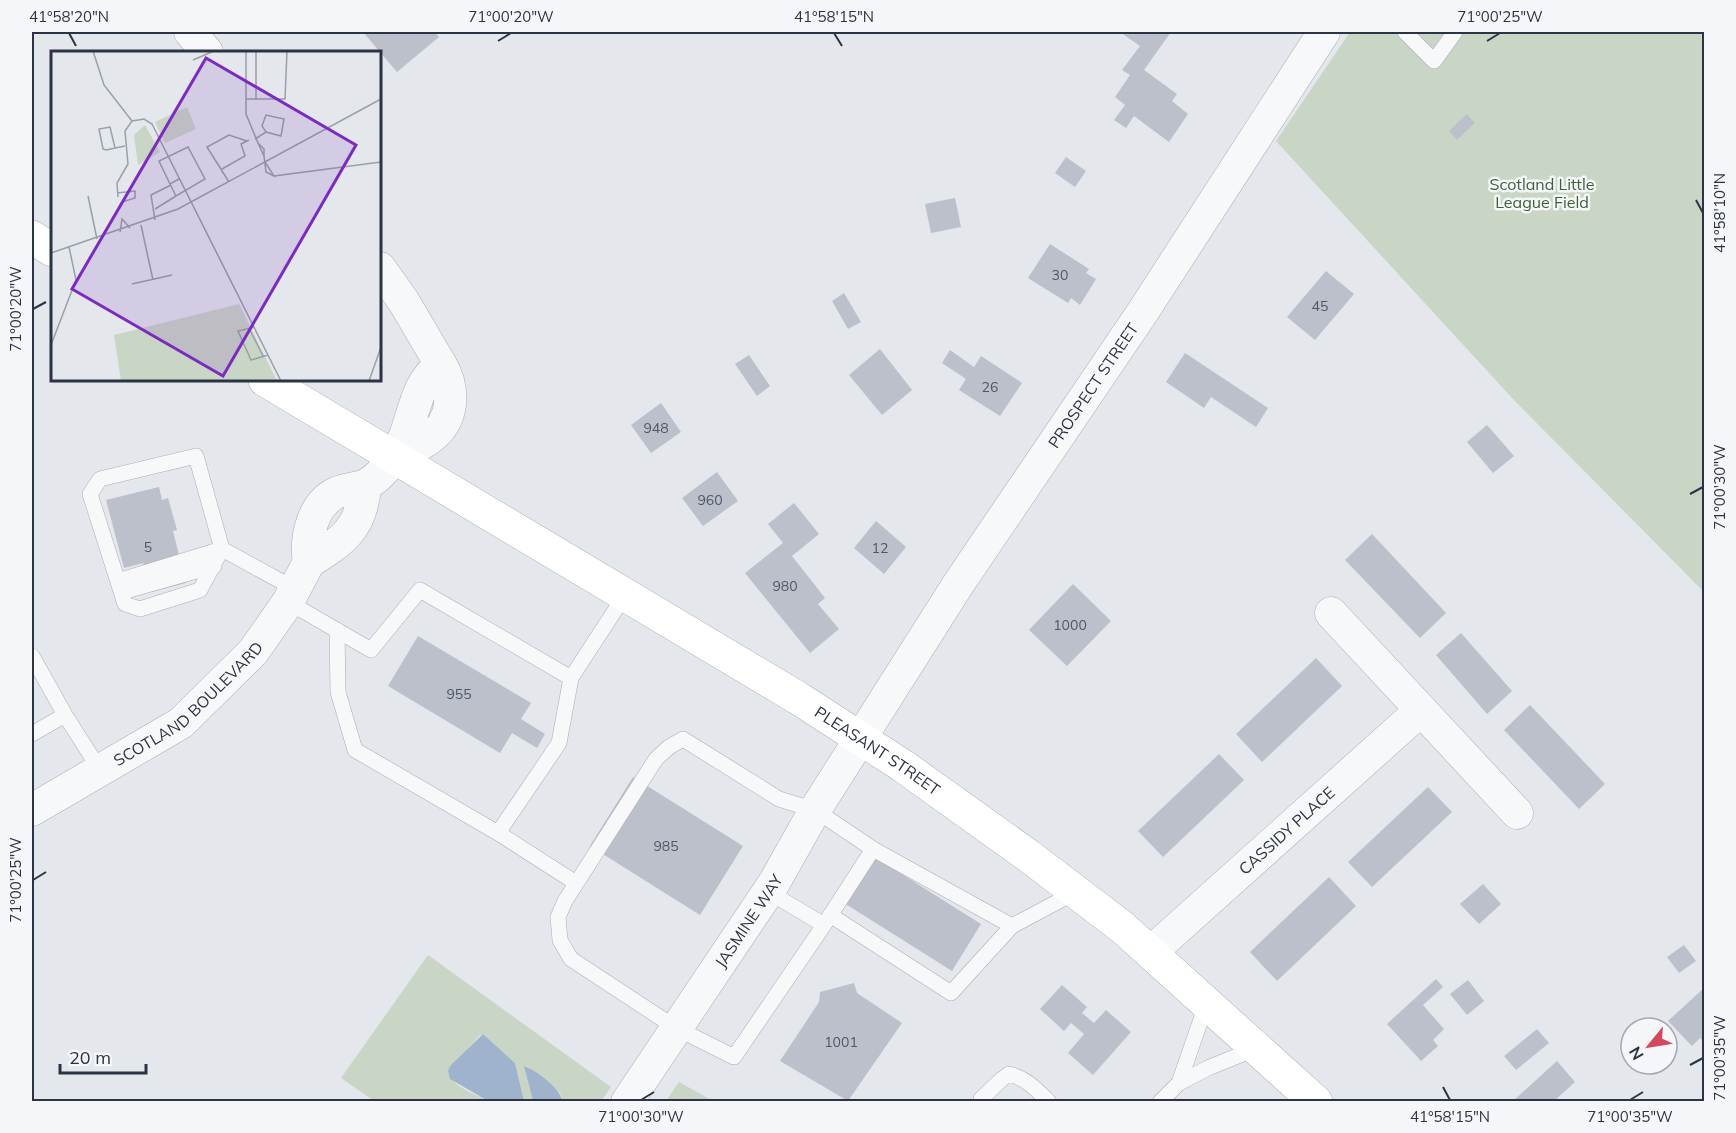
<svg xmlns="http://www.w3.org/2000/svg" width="1736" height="1133" font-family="Mulish,sans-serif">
  <rect width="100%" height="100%" fill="#e4e7ec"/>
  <path fill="#c9d6c5" d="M1350 32H1704V592L1512 398 1276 141Z
    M428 955 611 1087 601 1101H560L562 1099 560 1093 527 1066 525 1070 533 1101H524L515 1063 483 1034 479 1036 448 1071C450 1086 476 1094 488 1101H374L341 1078Z
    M679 1082 713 1101H666Z"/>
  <path fill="#9fb4cc" d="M483 1034 515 1063 524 1101H488L450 1079 448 1071 450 1066Z
    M524 1066C536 1070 558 1087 562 1099L560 1101H533Z"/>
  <path fill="#bbc0ca" d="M363 32H435L439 37 397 72Z
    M1120 32H1171L1144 70 1177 94 1172 101 1188 114 1169 142 1134 116 1126 128 1114 120 1125 105 1115 97 1130 75 1122 70 1140 46Z
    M1467 114 1475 123 1457 140 1449 131Z
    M1066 157 1086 171 1075 187 1055 173Z
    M955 198 961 227 931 233 925 204Z
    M1050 244 1089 269 1086 273 1096 279 1080 305 1071 298 1068 303 1028 278Z
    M1326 271 1354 294 1315 340 1287 317Z
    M844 293 861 322 848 329 832 301Z
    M880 349 912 390 882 415 849 375Z
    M950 350 974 367 981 356 1022 383 1000 416 959 390 966 379 942 363Z
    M1185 353 1268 408 1256 427 1211 397 1204 408 1166 382Z
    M749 355 770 386 757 396 735 364Z
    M661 403 681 432 651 453 631 425Z
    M1487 425 1514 456 1493 473 1467 442Z
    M717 472 738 501 703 526 682 498Z
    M159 487 162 500 168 498 177 530 173 531 186 583 151 592 143 563 124 568 106 500Z
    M794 503 819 534 792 556 825 598 818 604 839 629 810 653 745 573 783 543 768 524Z
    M876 521 906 547 884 574 854 548Z
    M1372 534 1446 613 1420 638 1345 560Z
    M1073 584 1111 621 1067 666 1029 630Z
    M1461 633 1512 691 1487 714 1436 655Z
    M418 636 531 703 521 719 545 734 537 748 512 733 500 753 388 686Z
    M1316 658 1342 686 1262 762 1236 734Z
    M1530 705 1605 784 1579 809 1504 730Z
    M1219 754 1244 780 1163 857 1138 831Z
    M633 777 743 846 700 915 590 846Z
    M1428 787 1452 812 1372 887 1348 862Z
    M873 856 981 924 952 971 844 903Z
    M1329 877 1356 906 1277 981 1250 952Z
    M1483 884 1501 904 1479 924 1460 904Z
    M1684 945 1696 961 1679 973 1667 957Z
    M1436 979 1443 987 1423 1005 1444 1029 1433 1040 1438 1046 1421 1061 1387 1024Z
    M1468 980 1484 1001 1467 1015 1450 994Z
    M854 983 857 993 902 1023 848 1101 780 1061 819 1002 820 992Z
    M1062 985 1087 1007 1082 1013 1094 1023 1106 1010 1131 1032 1093 1075 1068 1053 1084 1034 1071 1023 1064 1031 1040 1009Z
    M1704 988V1042L1700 1038 1692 1046 1668 1021Z
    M1537 1029 1549 1043 1516 1070 1504 1056Z
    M1557 1061 1575 1082 1553 1102H1512Z"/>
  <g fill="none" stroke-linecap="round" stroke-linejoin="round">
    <g stroke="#a9aeb7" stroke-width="16">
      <path id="lane" d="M1405 32 1434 61 1455 32
        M222 549 200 590 140 609 125 604 90 494 100 479 196 456 222 549 295 589
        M118 581 222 549
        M122 592 214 566
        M288 602 371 650 420 590 571 678
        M337 630 338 692 355 750 498 833 559 743 571 678 625 595
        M32 656 65 715 100 770
        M32 734 65 715
        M498 833 576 883
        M873 849 1012 926
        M769 892 824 925 734 1057 676 1028 571 959 560 940 558 917 565 901 656 759 669 747 683 739 779 799 815 810 873 849 824 925
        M830 915 951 993 1012 926 1076 892
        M1207 1002 1179 1083 1208 1068 1257 1048
        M981 1102V1099L1002 1079 1009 1074C1026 1078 1037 1090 1049 1102
        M1160 1102 1179 1083"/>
    </g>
    <g stroke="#a9aeb7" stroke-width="33">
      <g id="street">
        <path d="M190 32 207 52"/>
        <path d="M380 268 404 302 441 365"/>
        <path d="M365 486C362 528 343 541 309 562 305 538 312 505 336 493 345 489 354 489 363 486 374 482 387 468 394 458 414 430 411 385 441 365 453 385 455 412 438 431 427 443 408 450 394 458"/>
        <path d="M1331 613 1517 813"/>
        <path id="s1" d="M32 810 181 723 253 652 288 602 309 562"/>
        <path id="s2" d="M1151 952 1421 710"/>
        <path id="s3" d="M627 1102 774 883 815 810 959 583 1142 313 1324 32"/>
      </g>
    </g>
    <g stroke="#a9aeb7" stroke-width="34">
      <g id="secondary">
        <path d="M32 237 52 250"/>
        <path id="s4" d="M265 380 798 698 903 766 1030 857 1122 927 1316 1102"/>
      </g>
    </g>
    <use href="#lane" stroke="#f7f8fa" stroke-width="15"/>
    <use href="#street" stroke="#f7f8fa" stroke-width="32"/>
    <use href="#secondary" stroke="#fff" stroke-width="33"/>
  </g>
  <path fill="none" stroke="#2b3445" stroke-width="2" d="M69 33 76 46M834 33 842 46M498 41 511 33M1487 41 1500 33M1696 200 1703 213M33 309 46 302M1690 494 1703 487M33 880 46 872M1690 1065 1703 1058M1443 1087 1450 1100M641 1100 654 1092M1630 1100 1643 1092"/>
  <g text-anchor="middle" stroke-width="5" stroke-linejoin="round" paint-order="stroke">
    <g font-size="14" fill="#4f5766">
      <text x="1060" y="280">30</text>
      <text x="1320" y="311">45</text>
      <text x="990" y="392">26</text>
      <text x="656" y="433">948</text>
      <text x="710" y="505">960</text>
      <text x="148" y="552">5</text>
      <text x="880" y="553">12</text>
      <text x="785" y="591">980</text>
      <text x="1070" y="630">1000</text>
      <text x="459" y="699">955</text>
      <text x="666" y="851">985</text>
      <text x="841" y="1047">1001</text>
    </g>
    <g font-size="16" fill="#3f6138" stroke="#f4f6f9">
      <text x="1542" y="190">Scotland Little<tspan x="1542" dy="18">League Field</tspan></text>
    </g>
    <g font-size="16" fill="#2b3445" stroke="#f4f6f9">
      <text dy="6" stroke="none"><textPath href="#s3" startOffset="855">PROSPECT STREET</textPath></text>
      <text dy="6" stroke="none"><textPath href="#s1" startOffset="190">SCOTLAND BOULEVARD</textPath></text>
      <text dy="6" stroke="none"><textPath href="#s4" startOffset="716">PLEASANT STREET</textPath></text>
      <text dy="6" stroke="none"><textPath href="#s2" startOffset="182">CASSIDY PLACE</textPath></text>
      <text dy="6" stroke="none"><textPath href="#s3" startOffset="218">JASMINE WAY</textPath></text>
    </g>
  </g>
  <g transform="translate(51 51)">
    <rect width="330" height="330" fill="#e4e7ec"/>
    <path d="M136 56 145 78 114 92 104 71ZM94 74 109 101 87 114 83 84ZM188 253 226 330H70L63 284Z" fill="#c9d6c5"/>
    <path fill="none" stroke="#9a9fa9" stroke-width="1.5" d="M42 0 53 34 81 70M195 0V63L207 92M142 9 163 0M195 48H234L236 0M205 48V0M204 88 215 81 230 85 233 68 215 64 211 75 215 81M64 97 59 76 48 78 52 98 55 99 74 95M213 105 207 92 213 98V105L215 121 223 125 214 111M171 118 194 105 190 93 198 89M223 125 330 111M178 131 156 96 178 84 196 90M119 133 125 145 154 128 137 96 108 110 119 133 128 128M66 142 84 140V147L71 151M37 145 46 188M67 146 66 132 77 113 74 80 81 70 93 68 101 73 230 330M104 158 125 145M104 169 100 144 120 134M90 174 102 229M69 181 71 168 79 177M0 202 127 158 330 48M81 233 121 224M204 276 187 280 200 309 217 304M198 277 212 305M0 294 25 229 18 196M318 330 330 296"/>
    <path fill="#7b2cbf" fill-opacity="0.15" stroke="#7b2cbf" stroke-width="3" d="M155 7 305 94 172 325 21 238Z"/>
    <rect width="330" height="330" fill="none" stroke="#2b3445" stroke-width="3"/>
  </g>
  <rect width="1736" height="1133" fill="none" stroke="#f4f6f9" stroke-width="66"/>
  <g transform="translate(1649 1046) rotate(240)"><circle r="28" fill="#f4f6f9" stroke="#a4a8b1" stroke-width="1.5"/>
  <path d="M0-4.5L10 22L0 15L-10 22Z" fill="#d1495b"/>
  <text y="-9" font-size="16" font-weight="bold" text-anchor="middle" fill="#2b3445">N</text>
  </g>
  <path d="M60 1064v9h86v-9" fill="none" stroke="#2b3445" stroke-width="3"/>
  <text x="69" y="1064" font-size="18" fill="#2b3445" stroke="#f4f6f9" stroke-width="4.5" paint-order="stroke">20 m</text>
  <rect x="33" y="33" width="1670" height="1067" fill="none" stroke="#2b3445" stroke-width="2"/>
  <g font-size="15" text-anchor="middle" fill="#2b3445">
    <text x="69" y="22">41°58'20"N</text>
    <text x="511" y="22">71°00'20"W</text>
    <text x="834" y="22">41°58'15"N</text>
    <text x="1500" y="22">71°00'25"W</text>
    <text transform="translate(1720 213) rotate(-90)" y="5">41°58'10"N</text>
    <text transform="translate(16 309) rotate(-90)" y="5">71°00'20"W</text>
    <text transform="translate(1720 487) rotate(-90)" y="5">71°00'30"W</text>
    <text transform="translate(16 880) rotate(-90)" y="5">71°00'25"W</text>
    <text transform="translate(1720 1058) rotate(-90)" y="5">71°00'35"W</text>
    <text x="641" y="1122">71°00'30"W</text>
    <text x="1450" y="1122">41°58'15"N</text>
    <text x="1630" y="1122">71°00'35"W</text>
  </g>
</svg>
